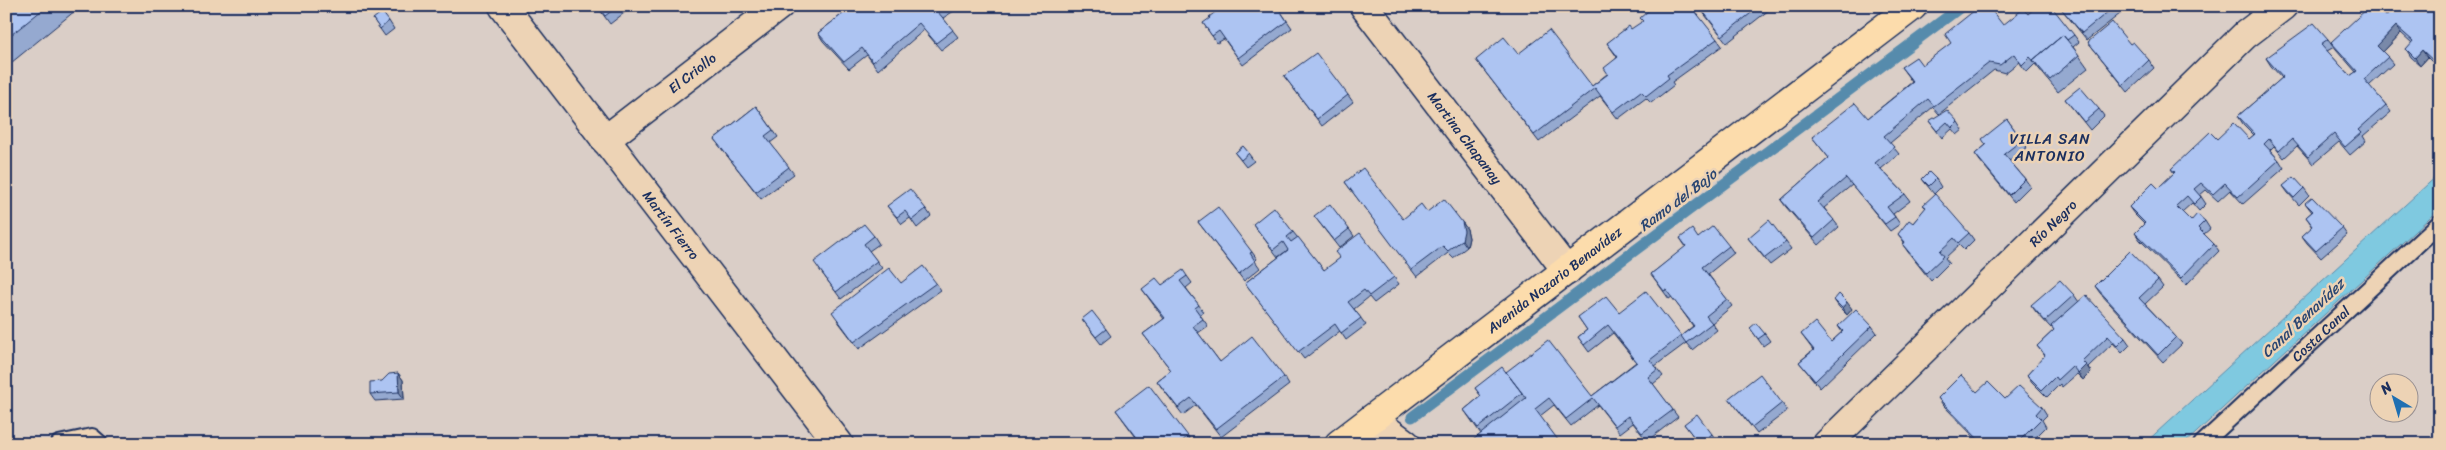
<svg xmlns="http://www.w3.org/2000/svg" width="2446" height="450" font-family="Sriracha,sans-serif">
  <rect width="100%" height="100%" fill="#dacec7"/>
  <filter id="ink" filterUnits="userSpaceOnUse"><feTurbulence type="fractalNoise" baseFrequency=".02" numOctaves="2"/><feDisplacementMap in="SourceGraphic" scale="10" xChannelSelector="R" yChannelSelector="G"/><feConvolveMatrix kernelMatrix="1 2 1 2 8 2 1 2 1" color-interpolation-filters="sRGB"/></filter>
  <g filter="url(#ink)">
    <path fill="#7fc9e0" stroke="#578bac" d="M2440 173V208L2184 444H2144Z"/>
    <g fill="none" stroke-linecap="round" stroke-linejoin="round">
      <path stroke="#578bac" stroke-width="11" d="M1412 417 1962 6"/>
      <g stroke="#1b2f5e" stroke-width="20">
        <g id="lane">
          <path d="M59 444 92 437 100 444"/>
          <path id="s1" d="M2202 444 2440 223"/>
        </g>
      </g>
      <g stroke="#1b2f5e" stroke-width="31">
        <g id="street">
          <path id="s2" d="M503 6 839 444"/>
          <path id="s3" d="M1364 6 1567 271"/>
          <path id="s4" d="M605 140 779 6"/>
          <path d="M1372 419 1406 444"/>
          <path id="s5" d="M1827 444 2245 35 2283 6"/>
        </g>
      </g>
      <g stroke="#1b2f5e" stroke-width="31">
        <g id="primary">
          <path id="s6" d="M1339 444 1913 6"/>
        </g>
      </g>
      <use href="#lane" stroke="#edd3b5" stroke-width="16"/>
      <use href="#street" stroke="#edd3b5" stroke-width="28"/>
      <use href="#primary" stroke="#fcdcac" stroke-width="28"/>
    </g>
    <path fill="#95a9d0" stroke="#1b2f5e" d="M6 6H81L6 67Z
      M597 6H633L610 24Z
      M853 6H961L957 9 943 18 958 37 941 50 924 30 878 70 867 55 849 69 823 41 818 33Z
      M1277 6 1292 28 1243 65 1224 39 1217 43 1203 23Z
      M1698 6H1774L1727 43Z
      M2059 6H2122L2125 10 2087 40Z
      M2440 6V70L2427 57 2420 65 2411 57 2406 49 2412 43 2401 33 2383 52 2393 64 2369 86 2386 105 2391 112 2363 136 2366 141 2350 155 2339 142 2313 164 2297 146 2284 158 2274 146 2270 150 2279 160 2284 168 2243 204 2230 190 2218 201 2206 190 2200 195 2206 204 2199 211 2192 203 2182 212 2191 221H2205L2210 229 2204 234 2214 244 2219 251 2186 285 2140 240 2135 233 2144 224 2134 214 2129 207 2158 188 2174 173 2171 169 2217 139H2249L2254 135 2243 124 2238 116 2282 78 2271 66 2266 58 2328 39 2334 47 2327 51 2350 76 2356 72 2336 49 2331 42 2386 16Z
      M2028 14 2074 35 2079 42 2073 47 2088 68 2058 92 2035 64 2027 72 2019 62 2005 73 1994 70 1939 114 1933 107 1890 143 1899 154 1881 169 1905 194 1910 201 1893 214 1900 224 1890 231 1852 185 1824 208 1839 227 1819 245 1786 207 1781 200 1829 158 1812 137 1868 118 1912 82 1901 67 1922 65Z
      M373 19 389 21 394 29 385 36Z
      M1631 29 1717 39 1722 46 1672 82 1674 85 1651 103 1646 98 1618 119 1600 96 1539 142 1476 60 1518 54 1592 86 1607 74 1617 57 1607 43Z
      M2088 42 2130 44 2149 60 2154 68 2128 92Z
      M1284 76 1348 95 1353 102 1322 126Z
      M2065 99 2099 109 2104 116 2090 130Z
      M756 106 778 137 770 143 794 174 761 199 714 139Z
      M2007 119 2027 147 2010 161 2025 179 2030 186 2014 202 1980 161 1975 154 1986 145Z
      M1929 121 1958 122 1963 130 1957 135 1952 129 1942 138Z
      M1243 146 1254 161 1246 167 1235 153Z
      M1922 179H1936L1941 187 1934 194Z
      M1345 182 1403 219 1427 212 1462 222 1467 229 1469 238 1467 247 1453 258 1448 253 1417 277Z
      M2283 186 2304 188 2309 195 2299 205 2288 193Z
      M2305 203 2342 228 2347 235 2321 258 2307 243 2302 236 2313 227 2306 217 2312 212Z
      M1923 205 1969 233 1974 240 1964 250 1959 245 1945 258 1949 263 1931 281 1908 252 1903 245 1904 242 1898 234 1913 223 1926 208Z
      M887 206 926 209 931 216 917 228 910 218 902 224Z
      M1314 216 1349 229 1354 236 1339 248Z
      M1198 222 1252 252 1257 259 1255 261 1260 268 1244 281Z
      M1253 224 1293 232 1324 270 1394 277 1399 284 1374 303 1369 297 1354 309 1366 325 1346 340 1340 331 1304 359 1245 283 1288 250 1278 257Z
      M874 236 879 244 869 251 882 268 841 299 819 269Z
      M1680 238H1698L1729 246 1734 253 1708 274 1732 306 1712 323 1717 330 1692 350 1686 343 1655 366 1663 376 1653 384 1678 417 1647 441 1633 423 1620 433 1598 405 1571 426 1554 405 1540 416 1481 434 1464 410 1481 396 1475 388 1506 372 1592 396 1636 362 1613 333 1589 352 1578 337 1587 330 1578 317 1619 312 1681 336 1693 326 1672 297 1669 299 1651 274 1686 247Z
      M1748 238 1786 242 1791 249 1770 265Z
      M1187 276 1192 283 1186 288 1204 312 1200 315 1208 326 1198 333 1220 362 1284 377 1289 385 1221 437 1196 405 1183 415 1162 388 1157 381 1171 370 1143 334 1164 319 1142 289 1162 285Z
      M2158 280 2163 287 2145 304 2176 337 2182 344 2163 362 2100 293 2095 286Z
      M901 283H936L941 290 859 349 837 320Z
      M2074 295 2079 302 2125 338 2130 345 2122 353 2113 343 2088 367 2091 372 2083 380 2077 374 2062 387 2060 384 2047 397 2032 382 2027 375 2045 356 2037 346 2054 330 2052 327 2051 328 2036 312 2031 305Z
      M1834 300 1852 309 1847 315 1839 307Z
      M1082 319 1106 329 1111 336 1101 344Z
      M1838 326H1872L1877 333 1820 388 1799 362 1813 350 1801 334 1831 342 1842 332Z
      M1750 328 1765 334 1770 341 1763 346Z
      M398 373 403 380 404 399 375 401 370 394 382 381Z
      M1977 392 2005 399 2042 407 2047 415 2042 420 2046 427 2029 444H1981L1943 405 1938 398Z
      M1729 398 1782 403 1787 411 1757 434Z
      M1116 410 1188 436 1193 444H1141Z
      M1684 424 1712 434 1717 441 1714 444H1693L1697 441Z"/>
    <path fill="#7989a9" stroke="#1b2f5e" d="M2396 26 2401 33 2382 53 2377 46Z
      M2422 50 2427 57 2420 65 2415 58Z
      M1462 222 1467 229 1469 238 1467 247 1462 240Z
      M1847 302 1852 309 1847 315 1842 308Z
      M2086 365 2091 372 2083 380 2078 373Z
      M398 373 403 380 404 399 399 392Z"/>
    <path fill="#adc4f2" stroke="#1b2f5e" d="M6 6H47L6 39Z
      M598 6H618L605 16Z
      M853 6H945L937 11 953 30 936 43 919 23 873 62 862 48 844 62 818 33Z
      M1223 6H1277L1287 21 1238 58 1219 31 1212 36 1203 23 1210 18 1209 17Z
      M1654 6H1691L1717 39 1667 75 1669 78 1646 96 1641 91 1613 112 1595 88 1534 135 1476 60 1504 37 1518 54 1549 30 1592 86 1608 74 1604 68 1618 57 1607 43 1629 26 1631 29 1643 21 1640 18Z
      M1699 6H1760L1722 36Z
      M1980 6H1988L2003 25 2023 9 2028 14 2037 6H2051L2074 35 2067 40 2063 35 2033 60 2037 65 2030 57 2022 65 2014 54 2000 65 1989 63 1934 106 1928 99 1884 136 1894 147 1875 163 1905 194 1887 207 1895 217 1885 224 1846 178 1818 202 1834 220 1814 238 1781 200 1829 158 1812 137 1855 103 1868 118 1913 82 1901 67 1916 57 1922 65 1951 43 1945 34Z
      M2059 6H2115L2082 33Z
      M2370 6H2375L2386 16 2395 6H2440V67L2422 50 2415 58 2406 49 2413 41 2396 26 2377 46 2388 57 2364 79 2386 105 2358 130 2361 133 2345 147 2334 134 2308 157 2292 139 2279 151 2269 139 2264 144 2279 160 2238 197 2225 183 2213 194 2201 183 2194 189 2201 197 2194 204 2187 196 2176 206 2191 221 2197 214 2205 221 2198 228 2214 244 2181 278 2135 233 2145 223 2129 207 2153 183 2158 188 2175 172 2171 169 2210 132 2217 139 2234 123 2249 139 2255 134 2238 116 2283 77 2266 58 2314 23 2328 39 2321 44 2350 76 2357 71 2331 42Z
      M382 12 389 21 380 29 373 19Z
      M2112 22 2130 44 2133 42 2149 60 2123 85 2088 42Z
      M2063 35 2079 55 2050 80 2033 60Z
      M1316 53 1348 95 1317 119 1284 76Z
      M2080 87 2099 109 2084 122 2065 99Z
      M756 106 773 130 765 136 789 167 756 192 714 139Z
      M1947 110 1958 122 1952 128 1947 122 1937 131 1929 121Z
      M2007 119 2022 140 2004 154 2025 179 2009 195 1975 154 1986 145 1982 139Z
      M1243 146 1249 153 1241 160 1235 153Z
      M1363 168 1403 219 1421 204 1427 212 1444 199 1462 222 1464 231 1462 240 1448 251 1443 246 1411 270 1345 182Z
      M1929 172 1936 179 1929 186 1922 179Z
      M2294 177 2304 188 2294 198 2283 186Z
      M910 189 926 209 912 220 905 211 897 217 887 206Z
      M1935 194 1969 233 1958 243 1954 238 1940 251 1944 256 1926 273 1903 245 1905 242 1898 234 1909 220 1913 223 1926 207 1923 205Z
      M2312 197 2342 228 2316 251 2302 236 2313 226 2306 217 2313 211 2305 203Z
      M1330 204 1349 229 1334 241 1314 216Z
      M1218 207 1252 252 1250 253 1255 261 1239 274 1198 222Z
      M1274 207 1293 232 1287 237 1291 242 1298 237 1324 270 1340 258 1335 252 1360 233 1394 277 1369 296 1364 290 1348 302 1361 318 1341 333 1335 324 1298 352 1245 283 1288 250 1283 242 1273 250 1253 224Z
      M1769 220 1786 242 1765 258 1748 238Z
      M864 224 874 236 864 244 877 261 836 292 814 262Z
      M1713 226 1729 246 1702 267 1727 299 1706 316 1712 323 1686 343 1681 336 1650 360 1658 369 1648 377 1673 410 1642 433 1628 416 1615 426 1593 398 1566 419 1549 398 1535 409 1561 444H1468L1526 398 1506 372 1548 340 1592 396 1637 362 1608 325 1584 345 1578 337 1587 330 1578 317 1606 296 1619 312 1646 291 1681 336 1694 326 1666 290 1664 291 1651 274 1686 246 1680 238 1692 229 1698 238Z
      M2130 251 2158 280 2139 298 2176 337 2158 355 2095 286Z
      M923 266 936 283 854 342 832 312 889 268 901 283Z
      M1183 270 1187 276 1180 281 1199 305 1195 308 1203 319 1193 326 1220 362 1252 336 1284 377 1216 429 1191 398 1178 408 1157 381 1171 370 1143 334 1165 318 1142 289 1156 278 1162 285Z
      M2060 280 2074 295 2045 321 2031 305Z
      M1839 294 1847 302 1842 308 1834 300Z
      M2086 295 2125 338 2117 346 2108 336 2082 361 2086 365 2078 373 2072 366 2057 380 2055 377 2042 390 2027 375 2045 355 2037 346 2054 330 2051 326Z
      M1856 309 1872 326 1815 381 1799 362 1814 350 1801 334 1815 322 1831 342 1843 331 1838 326Z
      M1092 311 1106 329 1096 337 1082 319Z
      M1756 323 1765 334 1758 339 1750 328Z
      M1502 367 1522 393 1478 428 1464 410 1481 396 1475 388Z
      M398 373 399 392 370 394V382L382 381 389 374Z
      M1760 374 1782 403 1752 427 1729 398Z
      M1961 375 1977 392 1988 382 2005 399 2019 386 2042 407 2036 414 2041 419 2016 444H1983L1938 398Z
      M1149 385 1188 436 1179 444H1142L1116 410Z
      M1697 414 1712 434 1700 444H1693L1697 441 1684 424Z
      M1947 437 1954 444H1941Z"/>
  </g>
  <g text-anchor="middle" stroke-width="5" stroke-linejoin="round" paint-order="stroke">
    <g font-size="14" fill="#1b2f5e" stroke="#edd3b5">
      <text dy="5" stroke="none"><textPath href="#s4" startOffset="110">El Criollo</textPath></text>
      <text dy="5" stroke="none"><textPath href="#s3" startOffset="166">Martina Chapanay</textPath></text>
      <text dy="5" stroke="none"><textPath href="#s5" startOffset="316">Río Negro</textPath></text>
      <text dy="5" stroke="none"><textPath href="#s2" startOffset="276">Martín Fierro</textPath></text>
      <text dy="5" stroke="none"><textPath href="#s6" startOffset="271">Avenida Nazario Benavídez</textPath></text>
      <text dy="5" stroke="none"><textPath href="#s1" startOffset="162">Costa Canal</textPath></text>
    </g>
    <g font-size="15" letter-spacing="1" fill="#1b2f5e" stroke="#edd3b5">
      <text x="2050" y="144">VILLA SAN<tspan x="2050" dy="17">ANTONIO</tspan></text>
    </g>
    <g font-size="15" font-style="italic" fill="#2a4672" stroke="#edd3b5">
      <text transform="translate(1678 200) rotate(-37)" y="5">Ramo del Bajo</text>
      <text transform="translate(2303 318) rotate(-43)" y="5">Canal Benavídez</text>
    </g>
  </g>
  <rect width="2446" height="450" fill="none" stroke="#edd3b5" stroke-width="25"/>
  <rect x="12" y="12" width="2421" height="425" fill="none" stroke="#1b2f5e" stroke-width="2" filter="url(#ink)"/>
  <g transform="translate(2394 398) rotate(322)"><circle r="24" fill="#edd3b5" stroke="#999192"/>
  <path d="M0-4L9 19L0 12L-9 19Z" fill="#1f6fb2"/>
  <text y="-8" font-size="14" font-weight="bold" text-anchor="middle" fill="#1b2f5e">N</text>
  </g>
</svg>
